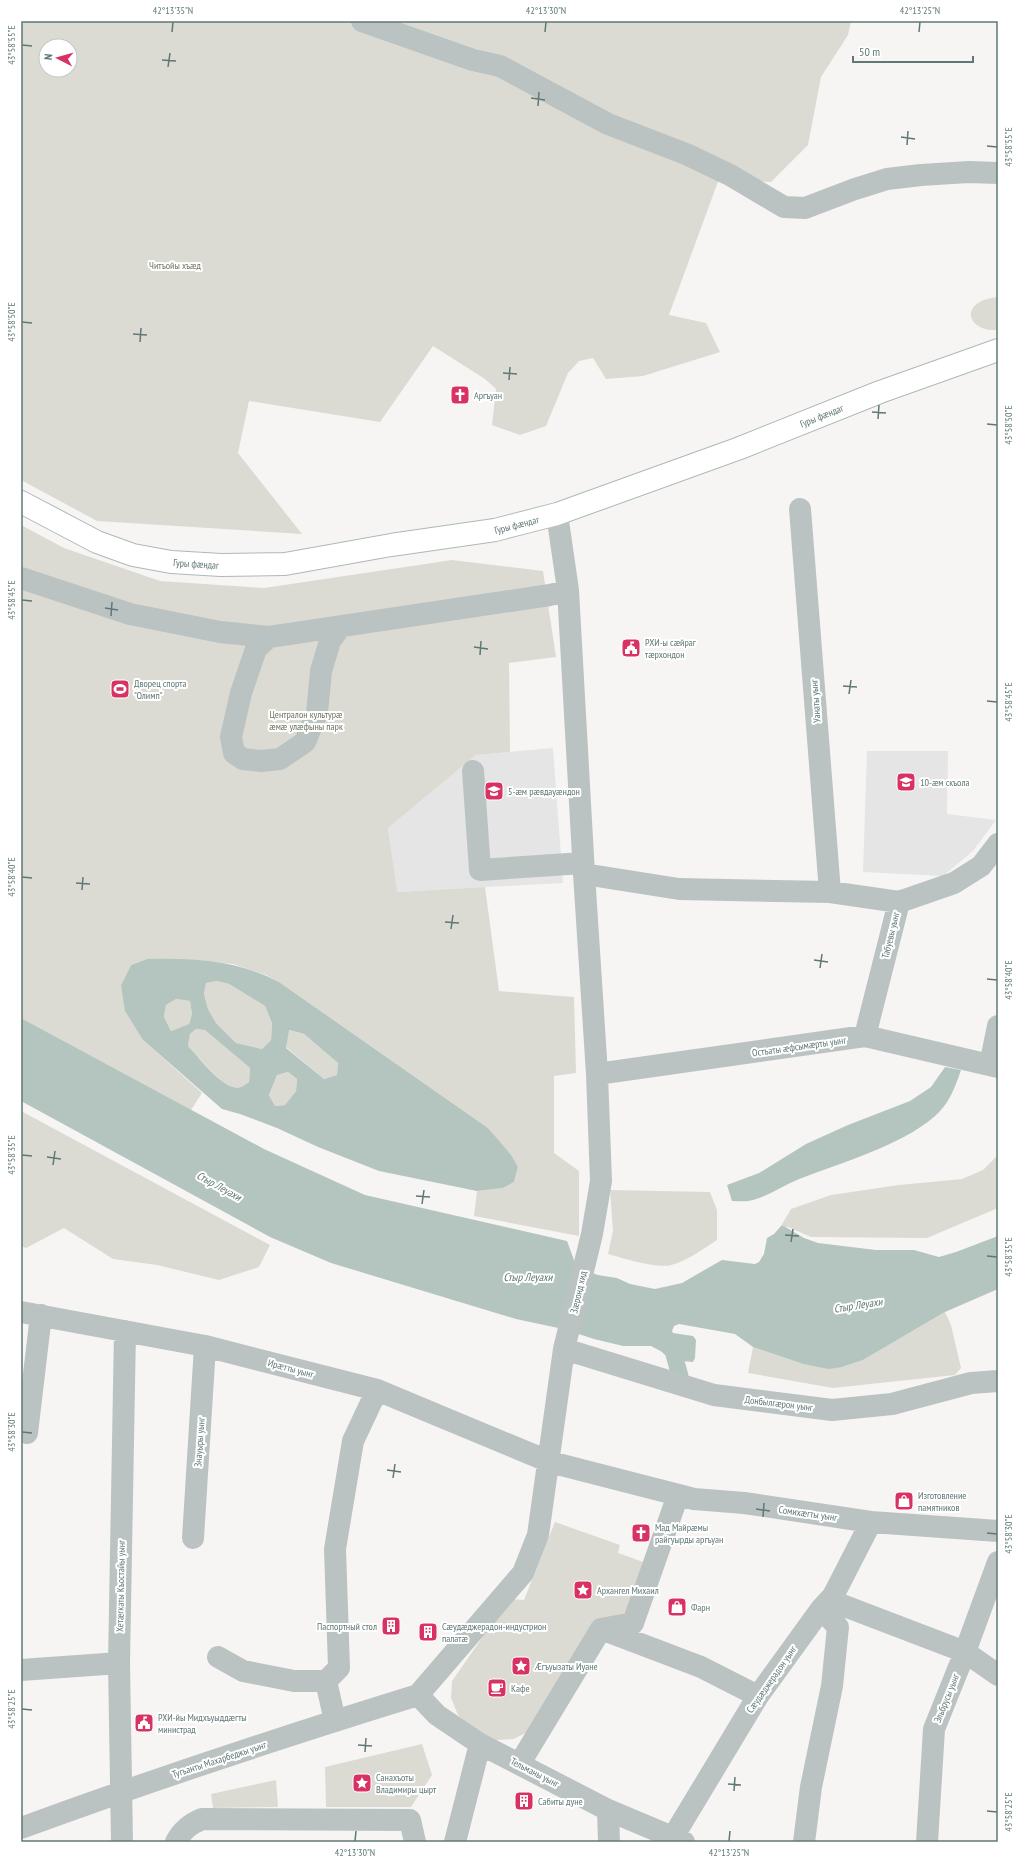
<svg xmlns="http://www.w3.org/2000/svg" width="1019" height="1863" font-family="'PT Sans Narrow',sans-serif">
  <rect width="100%" height="100%" fill="#f7f5f4"/>
  <path fill="#e4e5e4" d="M553 748 563 883 396 892 388 828 476 755Z
    M867 751H948L947 814 996 820 973 851 943 876 863 872Z"/>
  <path fill="#dbdbd3" fill-rule="evenodd" d="M21 21H851L848 35 821 77 808 145 771 182 719 179 669 315 706 323 720 352 643 376 606 379 593 358 579 361 568 373 546 426 520 435 492 425 496 389 485 379 433 346 380 422 249 401 238 453 302 534 97 521 21 480ZM46 46H70V70H46Z
    M998 297V330C966 332 958 301 998 297Z
    M21 525 64 548 160 581 264 588 452 560 543 571 556 657 509 663 510 752 476 755 388 828 397 892 485 887 499 991 574 997 576 1073 554 1076V1153L579 1171V1236L474 1216 477 1191 503 1188 514 1182 518 1167 488 1128 279 982 266 975 233 964 198 960 147 959 131 965 121 985 143 1040 202 1093 191 1110 21 1018Z
    M217 981 229 984 265 1006 272 1023 271 1040 262 1049 236 1043 216 1023 208 1009 204 994 206 983Z
    M176 999 190 1001 192 1014 189 1024 171 1031 164 1017 166 1005Z
    M196 1029 205 1030 250 1068 249 1081C247 1083 244 1086 241 1087 225 1093 199 1056 188 1046L190 1034Z
    M288 1030 304 1034 338 1063 337 1075 324 1079 286 1047Z
    M288 1072 297 1079 296 1091 285 1105 275 1106 269 1095 277 1075Z
    M21 1111 270 1245 259 1267 219 1280 157 1265 113 1259 64 1228 26 1248 21 1246Z
    M998 1155V1208L927 1238 811 1237 788 1227 781 1226 791 1209 831 1195 899 1185 962 1179 983 1170Z
    M610 1190 710 1192 717 1210V1240C703 1249 687 1261 671 1265 657 1269 622 1258 608 1254L613 1231Z
    M945 1312 951 1325 961 1368 955 1375 833 1388 748 1373 753 1347 803 1364 842 1367 863 1360Z
    M555 1522 620 1545 618 1553 649 1564 630 1620 610 1621 533 1729 514 1739 496 1740 473 1731 458 1715 451 1698 452 1681 509 1599 524 1600Z
    M422 1744 432 1775 411 1807H326L325 1767Z
    M276 1780 278 1807 213 1808 211 1794Z"/>
  <path fill="#b4c5c0" fill-rule="evenodd" d="M147 959C194 958 237 960 279 982L488 1128 511 1155 518 1167 514 1182 503 1188 477 1191 379 1171 318 1147 277 1128 240 1114 222 1109 143 1040 125 1011 121 985 131 965ZM217 981 229 984 265 1006 272 1023 271 1040 262 1049 236 1043 216 1023 208 1009 204 994 206 983ZM176 999 190 1001 192 1014 189 1024 171 1031 164 1017 166 1005ZM196 1029 205 1030 250 1068 249 1082C247 1083 244 1086 241 1087 225 1093 199 1057 188 1046L190 1034ZM289 1030 304 1034 338 1063 337 1075 324 1079 286 1048ZM288 1072 297 1079 296 1091 285 1105 275 1106 269 1095 277 1075Z
    M21 1018 264 1149 365 1195 567 1241 577 1268 598 1275 617 1278 630 1284 655 1289 682 1283 722 1260 755 1264 759 1262 764 1254 767 1238 774 1234 781 1226H784L804 1238 818 1243 876 1250H914L939 1257 956 1252 998 1236V1289L945 1312 863 1360 842 1367 829 1369 803 1364 753 1347 735 1334 679 1324 674 1326 672 1331 673 1333 693 1336 696 1340 695 1358 693 1362 682 1361 674 1358 651 1346H623L594 1339 563 1329 516 1319 331 1263 270 1237 21 1101Z
    M945 1067 961 1070C955 1088 949 1104 934 1117 900 1146 840 1163 797 1180 782 1186 769 1196 753 1200 747 1202 739 1201 732 1201L727 1185 759 1173 806 1144 848 1125 910 1101 931 1087Z"/>
  <g fill="none" stroke-linecap="round" stroke-linejoin="round">
    <path stroke="#b4c5c0" stroke-width="17" d="M662 1340 673 1351 680 1376"/>
    <g stroke="#afb8b7" stroke-width="24">
      <g id="major">
        <path id="s1" d="M21 502 97 542 133 555 171 562 221 565 285 564 391 545 495 530 557 514 740 448 880 392 998 350"/>
      </g>
    </g>
    <path stroke="#bbc3c2" stroke-width="22" d="M362 21 473 60 500 66 608 124 686 154 730 175 784 207 805 208 855 189 887 179 921 175 969 172 998 173
      M800 509 830 892
      M21 578 130 614 220 632 269 637 550 595 568 590
      M269 637 256 649 241 693 231 737 234 753 243 759 261 761 280 759 305 742 317 713 321 671 330 641 341 626
      M473 771 480 870 583 863
      M584 874 679 889 830 892 899 902
      M865 1036 899 902 954 883 981 866 998 844
      M990 1065 998 1026
      M597 1074 865 1036 998 1067
      M21 1312 205 1346 377 1390 550 1462 694 1499 744 1503 871 1522 998 1531
      M564 1349 714 1395 832 1410 892 1404 971 1383 998 1381
      M27 1433 41 1315
      M193 1538 205 1346
      M829 1600 965 1652 998 1675
      M601 1629 701 1667 758 1696
      M218 1657 243 1671 294 1681H326L339 1668 335 1549 353 1441 377 1390
      M21 1670 119 1663
      M326 1681 335 1721
      M418 1695 523 1573 538 1535 564 1349 592 1234 601 1181 597 1074 584 874 568 590 557 514
      M418 1695 437 1715 480 1744 608 1810 684 1842
      M520 1763 601 1629 633 1623 678 1495
      M608 1810 609 1842
      M21 1828C152 1780 285 1736 418 1695
      M673 1837 758 1696 821 1609 833 1596 871 1522
      M122 1842 119 1663 125 1331
      M176 1842C182 1830 190 1824 202 1819L410 1820 415 1842
      M455 1842 480 1744
      M804 1842 811 1787 832 1686 838 1627 821 1609
      M927 1842 934 1729 965 1652 998 1562"/>
    <use href="#major" stroke="#fff" stroke-width="22"/>
  </g>
  <path fill="none" stroke="#5f7875" stroke-width="1.5" d="M172 32 173 22M545 32 546 22M919 32 920 22M22 45 32 46M162 60 176 61M168 67 170 53M531 98 545 100M538 106 539 92M901 137 915 139M907 145 908 131M987 146 997 147M22 322 32 323M133 334 147 335M140 342 141 328M503 373 517 374M509 380 510 367M872 412 886 413M878 419 879 405M987 424 997 425M22 600 32 601M105 608 118 610M111 616 112 602M474 647 488 649M480 655 481 641M843 686 857 687M849 694 851 680M987 701 997 702M22 877 32 878M76 883 90 884M82 890 83 877M445 922 459 923M451 929 453 915M814 960 828 962M820 968 822 954M987 979 997 980M22 1155 32 1156M47 1157 61 1159M53 1165 55 1151M416 1196 430 1197M422 1204 424 1190M785 1235 799 1236M791 1242 793 1229M987 1256 997 1257M22 1432 32 1433M387 1470 401 1472M393 1478 395 1464M756 1509 770 1511M763 1517 764 1503M987 1533 997 1534M22 1709 32 1710M358 1745 372 1746M365 1752 366 1738M728 1784 741 1785M734 1791 735 1777M987 1811 997 1812M355 1841 356 1831M729 1841 730 1831"/>
  <defs>
    <g id="church-square" transform="scale(1)"><rect x="-9" y="-9" width="18" height="18" rx="4" fill="#d83264" stroke="#fff"/><path d="M-1.2-6h2.4v3.5h3.3v2.4h-3.3V6h-2.4V-.1h-3.3v-2.4h3.3Z" fill="#fff"/></g>
    <g id="civic-square" transform="scale(1)"><rect x="-9" y="-9" width="18" height="18" rx="4" fill="#d83264" stroke="#fff"/><path d="M-.6-6.5H3V-4.5H.6V-3L4-1V1h2V6H-6V1h2V-1L-.6-3ZM-1.2 2.5V6h2.4V2.5Z" fill="#fff"/></g>
    <g id="stadium-square" transform="scale(1)"><rect x="-9" y="-9" width="18" height="18" rx="4" fill="#d83264" stroke="#fff"/><path d="M0-5a6.5 5 0 1 0 0 10a6.5 5 0 1 0 0-10ZM-3.5-1.8h7v3.6h-7Z" fill="#fff"/></g>
    <g id="school-square" transform="scale(1)"><rect x="-9" y="-9" width="18" height="18" rx="4" fill="#d83264" stroke="#fff"/><path d="M0-5L7-2L0 1L-7-2ZM-4 1L0 2.5L4 1V4Q0 6-4 4Z" fill="#fff"/></g>
    <g id="shop-square" transform="scale(1)"><rect x="-9" y="-9" width="18" height="18" rx="4" fill="#d83264" stroke="#fff"/><path d="M-5-2.5h2.3a2.7 3.5 0 0 1 5.4 0H5L5.5 6h-11ZM-1.5-2.5h3a1.5 2.3 0 0 0-3 0Z" fill="#fff"/></g>
    <g id="sight-square" transform="scale(1)"><rect x="-9" y="-9" width="18" height="18" rx="4" fill="#d83264" stroke="#fff"/><path d="M0-6L1.8-2.2L6-1.7L2.9 1.2L3.7 5.4L0 3.3L-3.7 5.4L-2.9 1.2L-6-1.7L-1.8-2.2Z" fill="#fff"/></g>
    <g id="building-square" transform="scale(1)"><rect x="-9" y="-9" width="18" height="18" rx="4" fill="#d83264" stroke="#fff"/><path d="M-4-6H4V6H1V3H-1V6H-4ZM-2.5-4.3h1.7v1.8h-1.7ZM.8-4.3h1.7v1.8H.8ZM-2.5-1h1.7V.8h-1.7ZM.8-1h1.7V.8H.8Z" fill="#fff"/></g>
    <g id="cafe-square" transform="scale(1)"><rect x="-9" y="-9" width="18" height="18" rx="4" fill="#d83264" stroke="#fff"/><path d="M-5.5-4.5H6V0H3Q3 3.5 0 3.5H-2.5Q-5.5 3.5-5.5 0ZM3-3.2v2h1.7v-2ZM-6 4.5H4V6H-6Z" fill="#fff"/></g>
  </defs>
  <g fill-rule="evenodd">
    <use href="#church-square" x="460" y="395"/>
    <use href="#civic-square" x="631" y="648"/>
    <use href="#stadium-square" x="120" y="689"/>
    <use href="#school-square" x="906" y="782"/>
    <use href="#school-square" x="494" y="791"/>
    <use href="#shop-square" x="904" y="1501"/>
    <use href="#church-square" x="641" y="1533"/>
    <use href="#sight-square" x="583" y="1590"/>
    <use href="#shop-square" x="677" y="1607"/>
    <use href="#building-square" x="391" y="1626"/>
    <use href="#building-square" x="428" y="1632"/>
    <use href="#sight-square" x="521" y="1666"/>
    <use href="#cafe-square" x="497" y="1688"/>
    <use href="#civic-square" x="144" y="1723"/>
    <use href="#sight-square" x="362" y="1783"/>
    <use href="#building-square" x="524" y="1801"/>
  </g>
  <g text-anchor="middle" stroke-width="4" stroke-linejoin="round" paint-order="stroke">
    <g font-size="10" fill="#707562" stroke="#fff">
      <text x="175" y="269">Читъойы хъæд</text>
      <text x="306" y="718">Централон культурæ<tspan x="306" dy="12">æмæ улæфыны парк</tspan></text>
    </g>
    <g font-size="10" fill="#5f7875" stroke="#fff" text-anchor="start">
      <text x="474" y="399">Аргъуан</text>
      <text x="645" y="646">РХИ-ы сæйраг<tspan x="645" dy="12">тæрхондон</tspan></text>
      <text x="134" y="687">Дворец спорта<tspan x="134" dy="12">"Олимп"</tspan></text>
      <text x="920" y="786">10-æм скъола</text>
      <text x="508" y="795">5-æм рӕвдауӕндон</text>
      <text x="918" y="1499">Изготовление<tspan x="918" dy="12">памятников</tspan></text>
      <text x="655" y="1531">Мад Майрæмы<tspan x="655" dy="12">райгуырды аргъуан</tspan></text>
      <text x="597" y="1594">Архангел Михаил</text>
      <text x="691" y="1611">Фарн</text>
      <text x="377" y="1630" text-anchor="end">Паспортный стол</text>
      <text x="442" y="1630">Сæудæджерадон-индустрион<tspan x="442" dy="12">палатæ</tspan></text>
      <text x="535" y="1670">Æгъуызаты Иуане</text>
      <text x="511" y="1692">Кафе</text>
      <text x="158" y="1721">РХИ-йы Мидхъуыддæгты<tspan x="158" dy="12">министрад</tspan></text>
      <text x="376" y="1781">Санахъоты<tspan x="376" dy="12">Владимиры цырт</tspan></text>
      <text x="538" y="1805">Сабиты дуне</text>
    </g>
    <g font-size="10" fill="#5f7875" stroke="#fff">
      <text dy="4" stroke="none"><textPath href="#s1" startOffset="836">Гуры фӕндаг</textPath></text>
      <text dy="4" stroke="none"><textPath href="#s1" startOffset="512">Гуры фӕндаг</textPath></text>
      <text dy="4" stroke="none"><textPath href="#s1" startOffset="188">Гуры фӕндаг</textPath></text>
      <text transform="translate(815 701) rotate(-94)" y="4">Уанаты уынг</text>
      <text transform="translate(890 935) rotate(-76)" y="4">Табуевы уынг</text>
      <text transform="translate(799 1046) rotate(-8)" y="4">Остъаты æфсымæрты уынг</text>
      <text transform="translate(578 1292) rotate(-77)" y="4">Зæронд хид</text>
      <text transform="translate(291 1368) rotate(15)" y="4">Ирæтты уынг</text>
      <text transform="translate(779 1403) rotate(7)" y="4">Донбылгæрон уынг</text>
      <text transform="translate(199 1442) rotate(-86)" y="4">Знауыры уынг</text>
      <text transform="translate(808 1513) rotate(8)" y="4">Сомихæгты уынг</text>
      <text transform="translate(120 1586) rotate(-89)" y="4">Хетæгкаты Къостайы уынг</text>
      <text transform="translate(771 1679) rotate(-55)" y="4">Сæудæджерадон уынг</text>
      <text transform="translate(946 1698) rotate(-68)" y="4">Эльбрусы уынг</text>
      <text transform="translate(219 1759) rotate(-18)" y="4">Тугъанты Махарбеджы уынг</text>
      <text transform="translate(535 1772) rotate(27)" y="4">Тельманы уынг</text>
    </g>
    <g font-size="11" font-style="italic" fill="#5e7871" stroke="#fff">
      <text transform="translate(219 1186) rotate(29)" y="4">Стыр Леуахи</text>
      <text x="528" y="1281">Стыр Леуахи</text>
      <text transform="translate(858 1305) rotate(-9)" y="4">Стыр Леуахи</text>
    </g>
  </g>
  <rect width="1019" height="1863" fill="none" stroke="#ffffff" stroke-width="44"/>
  <g transform="translate(58 58) rotate(276)"><circle r="19" fill="#ffffff" stroke="#bfc9c8"/>
  <path d="M0-3L7 15L0 10L-7 15Z" fill="#d83264"/>
  <text y="-6" font-size="11" font-weight="bold" text-anchor="middle" fill="#5f7875">N</text>
  </g>
  <path d="M853 56v6h120v-6" fill="none" stroke="#5f7875" stroke-width="2"/>
  <text x="859" y="56" font-size="12" fill="#5f7875" stroke="#ffffff" stroke-width="3" paint-order="stroke">50 m</text>
  <rect x="22" y="22" width="975" height="1819" fill="none" stroke="#5f7875" stroke-width="1.5"/>
  <g font-size="10" text-anchor="middle" fill="#5f7875">
    <text x="173" y="14">42°13'35"N</text>
    <text x="546" y="14">42°13'30"N</text>
    <text x="920" y="14">42°13'25"N</text>
    <text transform="translate(11 45) rotate(-90)" y="4">43°58'55"E</text>
    <text transform="translate(1008 147) rotate(-90)" y="4">43°58'55"E</text>
    <text transform="translate(11 322) rotate(-90)" y="4">43°58'50"E</text>
    <text transform="translate(1008 425) rotate(-90)" y="4">43°58'50"E</text>
    <text transform="translate(11 600) rotate(-90)" y="4">43°58'45"E</text>
    <text transform="translate(1008 702) rotate(-90)" y="4">43°58'45"E</text>
    <text transform="translate(11 877) rotate(-90)" y="4">43°58'40"E</text>
    <text transform="translate(1008 980) rotate(-90)" y="4">43°58'40"E</text>
    <text transform="translate(11 1155) rotate(-90)" y="4">43°58'35"E</text>
    <text transform="translate(1008 1257) rotate(-90)" y="4">43°58'35"E</text>
    <text transform="translate(11 1432) rotate(-90)" y="4">43°58'30"E</text>
    <text transform="translate(1008 1534) rotate(-90)" y="4">43°58'30"E</text>
    <text transform="translate(11 1709) rotate(-90)" y="4">43°58'25"E</text>
    <text transform="translate(1008 1812) rotate(-90)" y="4">43°58'25"E</text>
    <text x="355" y="1856">42°13'30"N</text>
    <text x="729" y="1856">42°13'25"N</text>
  </g>
</svg>
